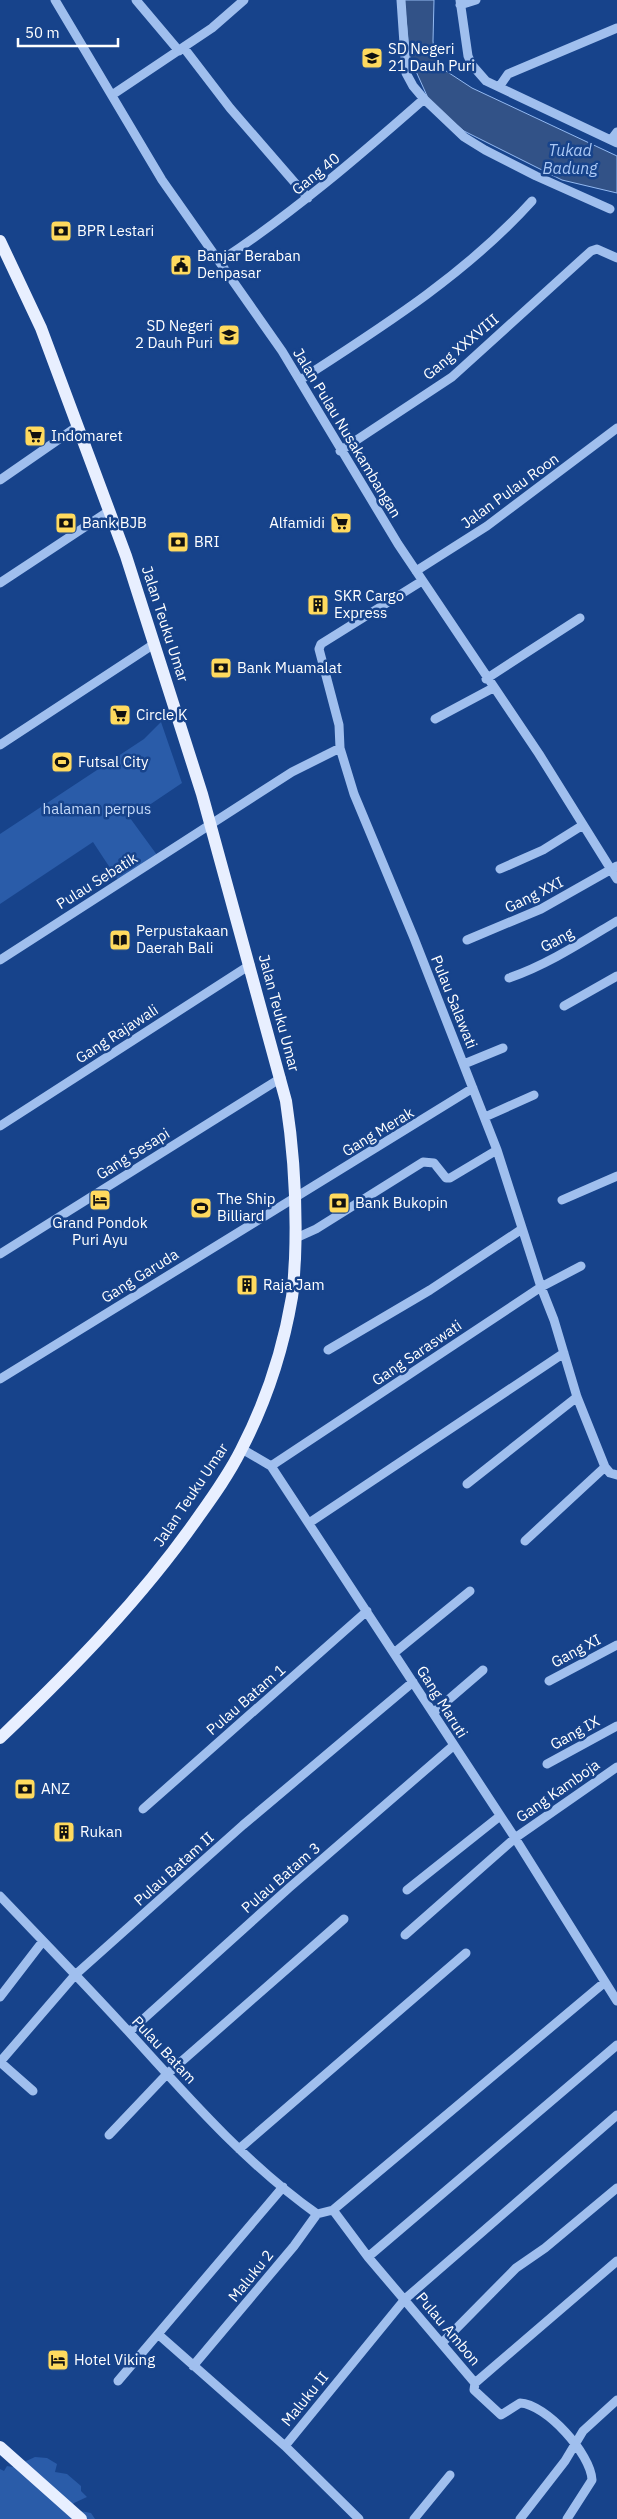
<svg xmlns="http://www.w3.org/2000/svg" width="617" height="2519" font-family="'IBM Plex Sans',sans-serif">
  <rect width="100%" height="100%" fill="#17438b"/>
  <path fill="#2a5ca9" d="M161 722 182 783 130 818 157 855 118 880 93 842 0 904V834L144 739Z
    M35 2457 47 2458 57 2464 55 2472 67 2474 81 2486V2491L87 2497 74 2503 66 2512 80 2511 91 2513 95 2519H0V2469L4 2471 7 2466 13 2467Z"/>
  <path fill="#325287" stroke="#93b9f1" d="M404 0H434L433 41 434 52 443 69 472 88 617 156V193L562 180 464 131 444 114 428 98 410 58Z"/>
  <g fill="none" stroke-linecap="round" stroke-linejoin="round">
    <path stroke="#a0bfee" stroke-width="9" d="M55 0 162 180 282 351 398 544 539 754 617 879
      M136 0 179 51
      M401 0 406 73 413 86 424 99 464 137 485 150 536 176 610 209
      M460 0 468 56 472 65 486 81 617 143
      M460 5 476 0
      M184 48 230 108 308 198
      M499 87 508 74 617 28
      M112 95 212 28 244 0
      M611 140 617 132
      M220 261C293 213 358 157 424 99
      M300 380C382 327 466 274 532 201
      M340 451 452 377 591 251 597 249 617 258
      M0 480 78 426
      M416 571 487 526 617 428
      M422 581 321 644 319 649 339 725 340 748 354 794 414 938 497 1150 541 1287 554 1320 577 1397 605 1467 610 1473 617 1475
      M0 583 109 511
      M486 679 580 618
      M435 719 493 688
      M0 745 154 644
      M500 869 543 850 583 825
      M467 940 541 909 617 866
      M0 960 292 772 340 748
      M509 978C547 965 582 942 617 921
      M564 1006 617 976
      M464 1064 503 1048
      M485 1117 534 1095
      M0 1126 250 965
      M562 1200 617 1176
      M296 1238 316 1229 423 1162 434 1163 446 1178H450L497 1150
      M0 1254 281 1078
      M328 1350 430 1290 522 1229
      M0 1379 473 1088
      M242 1449 271 1466 515 1838 617 2001
      M271 1466 541 1287 581 1266
      M467 1484 577 1397
      M309 1523 564 1353
      M525 1541 605 1467
      M394 1653 470 1591
      M549 1681 617 1645
      M433 1713 483 1670
      M547 1764 617 1726
      M143 1809 367 1611
      M407 1890 500 1816
      M0 1896C43 1941 86 1985 128 2031 187 2096 245 2163 317 2214
      M405 1935 515 1838 617 1767
      M0 1997 43 1941
      M129 2032 290 1887 453 1746
      M33 2091 0 2062 75 1975 243 1825 413 1682
      M109 2135 166 2075 344 1919
      M239 2149 466 1953
      M333 2210 368 2257 475 2383 474 2390 501 2415 520 2403C546 2404 591 2454 592 2480L567 2519
      M333 2210 605 1982
      M368 2257 617 2045
      M158 2334 285 2446 359 2519
      M442 2343 516 2268 545 2248 617 2188
      M193 2366 294 2246 317 2214 333 2210
      M118 2381 283 2187
      M475 2383 617 2261
      M285 2446 405 2299 617 2115
      M414 2519 450 2475
      M520 2519 565 2461 583 2431 617 2400"/>
    <path stroke="#e8efff" stroke-width="12" d="M0 241 41 328 126 556 202 794 286 1101C294 1153 297 1206 295 1259 294 1271 294 1284 292 1297 283 1350 266 1402 241 1450 229 1474 214 1495 199 1516 142 1598 72 1669 0 1738
      M0 2447 81 2519"/>
  </g>
  <defs>
    <g id="school-square" transform="scale(1.125)"><rect x="-9" y="-9" width="18" height="18" rx="4" fill="#ffda5e" stroke="#17438b"/><path d="M0-5L7-2L0 1L-7-2ZM-4 1L0 2.5L4 1V4Q0 6-4 4Z" fill="#111"/></g>
    <g id="bank-square" transform="scale(1.125)"><rect x="-9" y="-9" width="18" height="18" rx="4" fill="#ffda5e" stroke="#17438b"/><path d="M-6-4H6V4H-6ZM0-2.3a2.3 2.3 0 1 0 0 4.6a2.3 2.3 0 1 0 0-4.6Z" fill="#111"/></g>
    <g id="civic-square" transform="scale(1.125)"><rect x="-9" y="-9" width="18" height="18" rx="4" fill="#ffda5e" stroke="#17438b"/><path d="M-.6-6.5H3V-4.5H.6V-3L4-1V1h2V6H-6V1h2V-1L-.6-3ZM-1.2 2.5V6h2.4V2.5Z" fill="#111"/></g>
    <g id="supermarket-square" transform="scale(1.125)"><rect x="-9" y="-9" width="18" height="18" rx="4" fill="#ffda5e" stroke="#17438b"/><path d="M-6-5.5h2.5l.6 2H6L4.5 2H-2.5L-4.4-4H-6ZM-1.5 3.2a1.3 1.3 0 1 0 .1 0ZM3 3.2a1.3 1.3 0 1 0 .1 0Z" fill="#111"/></g>
    <g id="building-square" transform="scale(1.125)"><rect x="-9" y="-9" width="18" height="18" rx="4" fill="#ffda5e" stroke="#17438b"/><path d="M-4-6H4V6H1V3H-1V6H-4ZM-2.5-4.3h1.7v1.8h-1.7ZM.8-4.3h1.7v1.8H.8ZM-2.5-1h1.7V.8h-1.7ZM.8-1h1.7V.8H.8Z" fill="#111"/></g>
    <g id="stadium-square" transform="scale(1.125)"><rect x="-9" y="-9" width="18" height="18" rx="4" fill="#ffda5e" stroke="#17438b"/><path d="M0-5a6.5 5 0 1 0 0 10a6.5 5 0 1 0 0-10ZM-3.5-1.8h7v3.6h-7Z" fill="#111"/></g>
    <g id="library-square" transform="scale(1.125)"><rect x="-9" y="-9" width="18" height="18" rx="4" fill="#ffda5e" stroke="#17438b"/><path d="M-6-4Q-3-5.5-.7-3.5V5Q-3 3-6 4ZM6-4Q3-5.5 .7-3.5V5Q3 3 6 4Z" fill="#111"/></g>
    <g id="hotel-square" transform="scale(1.125)"><rect x="-9" y="-9" width="18" height="18" rx="4" fill="#ffda5e" stroke="#17438b"/><path d="M-6-4.5h1.5V1H6V5H4.5V3h-9V5H-6ZM-4 0a1.8 1.8 0 1 1 3.6 0ZM.5 0V-2.5h3Q6-2.5 6 0Z" fill="#111"/></g>
  </defs>
  <g fill-rule="evenodd">
    <use href="#school-square" x="372" y="58"/>
    <use href="#bank-square" x="61" y="231"/>
    <use href="#civic-square" x="181" y="265"/>
    <use href="#school-square" x="229" y="335"/>
    <use href="#supermarket-square" x="35" y="436"/>
    <use href="#bank-square" x="66" y="523"/>
    <use href="#supermarket-square" x="341" y="523"/>
    <use href="#bank-square" x="178" y="542"/>
    <use href="#building-square" x="318" y="605"/>
    <use href="#bank-square" x="221" y="668"/>
    <use href="#supermarket-square" x="120" y="715"/>
    <use href="#stadium-square" x="62" y="762"/>
    <use href="#library-square" x="120" y="940"/>
    <use href="#hotel-square" x="100" y="1200"/>
    <use href="#bank-square" x="339" y="1203"/>
    <use href="#stadium-square" x="201" y="1208"/>
    <use href="#building-square" x="247" y="1285"/>
    <use href="#bank-square" x="25" y="1789"/>
    <use href="#building-square" x="64" y="1832"/>
    <use href="#hotel-square" x="58" y="2360"/>
  </g>
  <g text-anchor="middle" stroke-width="5" stroke-linejoin="round" paint-order="stroke">
    <g font-size="15" fill="#fff" stroke="#17438b" text-anchor="start">
      <text x="388" y="54">SD Negeri<tspan x="388" dy="17">21 Dauh Puri</tspan></text>
      <text x="77" y="236">BPR Lestari</text>
      <text x="197" y="261">Banjar Beraban<tspan x="197" dy="17">Denpasar</tspan></text>
      <text x="213" y="331" text-anchor="end">SD Negeri<tspan x="213" dy="17">2 Dauh Puri</tspan></text>
      <text x="51" y="441">Indomaret</text>
      <text x="82" y="528">Bank BJB</text>
      <text x="325" y="528" text-anchor="end">Alfamidi</text>
      <text x="194" y="547">BRI</text>
      <text x="334" y="601">SKR Cargo<tspan x="334" dy="17">Express</tspan></text>
      <text x="237" y="673">Bank Muamalat</text>
      <text x="136" y="720">Circle K</text>
      <text x="78" y="767">Futsal City</text>
      <text x="136" y="936">Perpustakaan<tspan x="136" dy="17">Daerah Bali</tspan></text>
      <text x="217" y="1204">The Ship<tspan x="217" dy="17">Billiard</tspan></text>
      <text x="355" y="1208">Bank Bukopin</text>
      <text x="100" y="1228" text-anchor="middle">Grand Pondok<tspan x="100" dy="17">Puri Ayu</tspan></text>
      <text x="263" y="1290">Raja Jam</text>
      <text x="41" y="1794">ANZ</text>
      <text x="80" y="1837">Rukan</text>
      <text x="74" y="2365">Hotel Viking</text>
    </g>
    <g font-size="15" fill="#fff" stroke="#17438b">
      <text transform="translate(316 174) rotate(-39)" y="5">Gang 40</text>
      <text transform="translate(461 347) rotate(-40)" y="5">Gang XXXVIII</text>
      <text transform="translate(347 433) rotate(59)" y="5">Jalan Pulau Nusakambangan</text>
      <text transform="translate(510 491) rotate(-36)" y="5">Jalan Pulau Roon</text>
      <text transform="translate(165 624) rotate(72)" y="5">Jalan Teuku Umar</text>
      <text transform="translate(97 881) rotate(-32)" y="5">Pulau Sebatik</text>
      <text transform="translate(534 895) rotate(-26)" y="5">Gang XXI</text>
      <text transform="translate(557 940) rotate(-28)" y="5">Gang</text>
      <text transform="translate(454 1002) rotate(68)" y="5">Pulau Salawati</text>
      <text transform="translate(279 1013) rotate(75)" y="5">Jalan Teuku Umar</text>
      <text transform="translate(117 1034) rotate(-33)" y="5">Gang Rajawali</text>
      <text transform="translate(378 1132) rotate(-31)" y="5">Gang Merak</text>
      <text transform="translate(133 1154) rotate(-32)" y="5">Gang Sesapi</text>
      <text transform="translate(140 1276) rotate(-32)" y="5">Gang Garuda</text>
      <text transform="translate(417 1353) rotate(-34)" y="5">Gang Saraswati</text>
      <text transform="translate(191 1495) rotate(-56)" y="5">Jalan Teuku Umar</text>
      <text transform="translate(576 1651) rotate(-28)" y="5">Gang XI</text>
      <text transform="translate(246 1700) rotate(-41)" y="5">Pulau Batam 1</text>
      <text transform="translate(442 1702) rotate(58)" y="5">Gang Maruti</text>
      <text transform="translate(575 1733) rotate(-29)" y="5">Gang IX</text>
      <text transform="translate(558 1791) rotate(-35)" y="5">Gang Kamboja</text>
      <text transform="translate(174 1869) rotate(-42)" y="5">Pulau Batam II</text>
      <text transform="translate(281 1878) rotate(-41)" y="5">Pulau Batam 3</text>
      <text transform="translate(164 2050) rotate(47)" y="5">Pulau Batam</text>
      <text transform="translate(251 2276) rotate(-51)" y="5">Maluku 2</text>
      <text transform="translate(448 2329) rotate(50)" y="5">Pulau Ambon</text>
      <text transform="translate(305 2399) rotate(-51)" y="5">Maluku II</text>
    </g>
    <g font-size="15" fill="#c6dbfa" stroke="#17438b">
      <text x="97" y="814">halaman perpus</text>
    </g>
    <g font-size="16" font-style="italic" fill="#acc9f6" stroke="#17438b">
      <text x="570" y="156">Tukad<tspan x="570" dy="18">Badung</tspan></text>
    </g>
  </g>
  <path d="M18 38v8h100v-8" fill="none" stroke="#ffffff" stroke-width="2.5"/>
  <text x="25" y="38" font-size="15" fill="#ffffff" stroke="#17438b" stroke-width="4" paint-order="stroke">50 m</text>
</svg>
